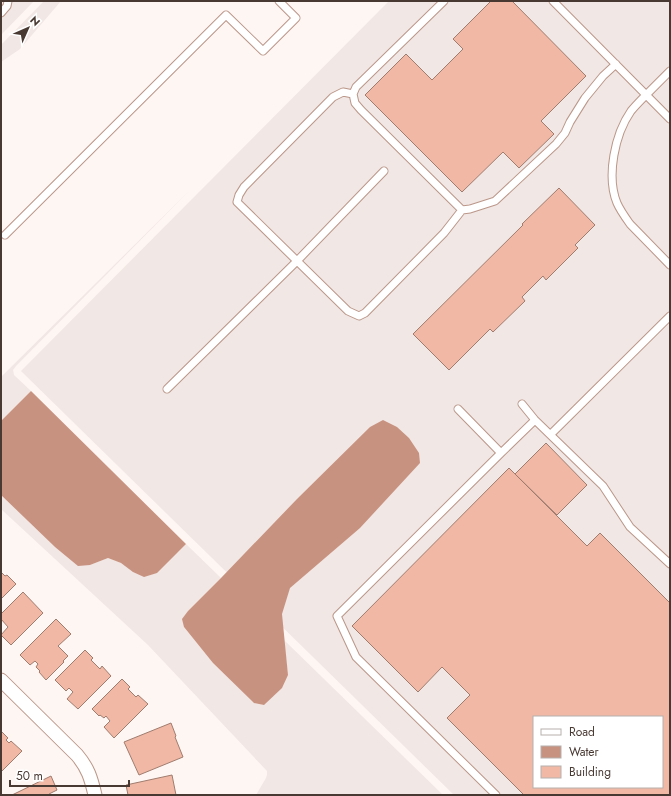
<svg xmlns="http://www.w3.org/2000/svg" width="671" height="796" font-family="Jost,sans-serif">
  <rect width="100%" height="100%" fill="#fef6f3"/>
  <path fill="#f1e7e4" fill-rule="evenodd" d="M1 1H34L1 35Z
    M44 1H61L20 49 1 62V45Z
    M389 1H670V795H454L21 371ZM534 717H662V787H534Z
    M190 190 16 366 13 370 14 375 31 391 1 421V377Z
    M1 495 55 547 90 565 108 558 121 563 133 571 178 552 186 544 221 578 188 611 184 627 213 663 254 703 264 705 288 675 284 640 443 795H256L266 778 267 775V771L148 645 1 509Z"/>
  <path fill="#c89280" d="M31 391 186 544 157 573 144 577 133 572 121 563 108 558 90 565 78 566 55 547 1 495V421Z
    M383 420 397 427 409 438 419 453 420 463 360 528 290 588 282 614 288 675 282 688 264 705 254 703 213 663 184 627 182 619 188 611 221 578 297 499 370 427Z"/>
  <path fill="#f1b9a5" stroke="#a07c6f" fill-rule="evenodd" d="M491 1H512L586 76 541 121 554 134 519 168 503 152 462 192 365 95 406 54 432 80 463 49 453 39Z
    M559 188 595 225 575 245 578 248 546 280 543 276 522 297 525 301 493 332 490 329 449 370 413 334 523 225 522 224Z
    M546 443 587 485 557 515 515 474Z
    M509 468 587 546 600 533 670 603V795H524L447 718 470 695 442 667 418 692 352 626ZM534 717H662V787H534Z
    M1 572 5 576 7 575 16 584 1 599Z
    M23 592 43 613 11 645 1 635 8 627 1 619V614Z
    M56 619 71 634 58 646 68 656 63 661 64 662 46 680 39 672 40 671 36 667 38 664 35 661 30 665 20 655Z
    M85 650 93 658 91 660 100 669 102 666 111 676 78 709 67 699 73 692 69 688 66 691 55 680Z
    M122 679 130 687 128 689 136 697 138 695 148 704 114 738 104 727 110 721 106 716 104 718 100 715 99 716 92 709Z
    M171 723 176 736 175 737 183 757 139 775 124 742Z
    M1 731 8 738 6 740 9 743 11 741 22 751 1 772Z
    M172 775 176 795H128L126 785Z
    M51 776 57 790 49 794V795H12Z"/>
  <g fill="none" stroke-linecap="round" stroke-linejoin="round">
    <g stroke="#bb9689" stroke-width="9">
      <path id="service" d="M444 1 356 87 353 94 355 103 361 110 462 210 470 209 495 201 556 144 565 133 570 122 585 98 603 76 616 64
        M553 1 670 119
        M1 13 7 6 8 1
        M670 71C662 79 654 87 646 95 641 100 636 105 631 111 615 134 606 176 617 203 620 210 625 217 630 224L670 265
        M353 94 343 92 333 97 244 187 239 195 237 202 348 311 359 316 365 313 444 233 462 210
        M5 235 226 15 263 51 296 18 279 1
        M167 389 297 261 384 171
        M522 404 535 420 603 486 630 527 670 564
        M458 409 501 453 535 420
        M551 434 670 316
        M496 795 356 657 337 616 501 453"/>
    </g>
    <g stroke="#bb9689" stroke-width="15">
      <path id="minor" d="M1 680 77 755C88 768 91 778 95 795"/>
    </g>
    <use href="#service" stroke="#fff" stroke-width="7"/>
    <use href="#minor" stroke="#fff" stroke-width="13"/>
  </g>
  <rect width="671" height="796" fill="none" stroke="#493933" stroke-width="4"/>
  <rect x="533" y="716" width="130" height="72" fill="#ffffff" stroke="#b6b0ad"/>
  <rect x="541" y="729" width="20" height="6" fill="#ffffff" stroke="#b6b0ad"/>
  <text x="569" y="736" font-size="12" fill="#493933">Road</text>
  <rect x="541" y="746" width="20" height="12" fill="#c89280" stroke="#b6b0ad"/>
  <text x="569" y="756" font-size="12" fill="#493933">Water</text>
  <rect x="541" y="766" width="20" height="12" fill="#f1b9a5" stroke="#b6b0ad"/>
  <text x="569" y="776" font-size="12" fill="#493933">Building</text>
  <g transform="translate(28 28) rotate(45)" stroke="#ffffff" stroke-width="3" paint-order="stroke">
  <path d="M0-3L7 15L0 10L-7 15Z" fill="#493933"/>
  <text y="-6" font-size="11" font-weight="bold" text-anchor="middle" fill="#493933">N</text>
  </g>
  <path d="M10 780v6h119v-6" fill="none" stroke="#493933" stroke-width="2"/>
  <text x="16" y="780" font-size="12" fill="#493933" stroke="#ffffff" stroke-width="3" paint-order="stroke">50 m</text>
</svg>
